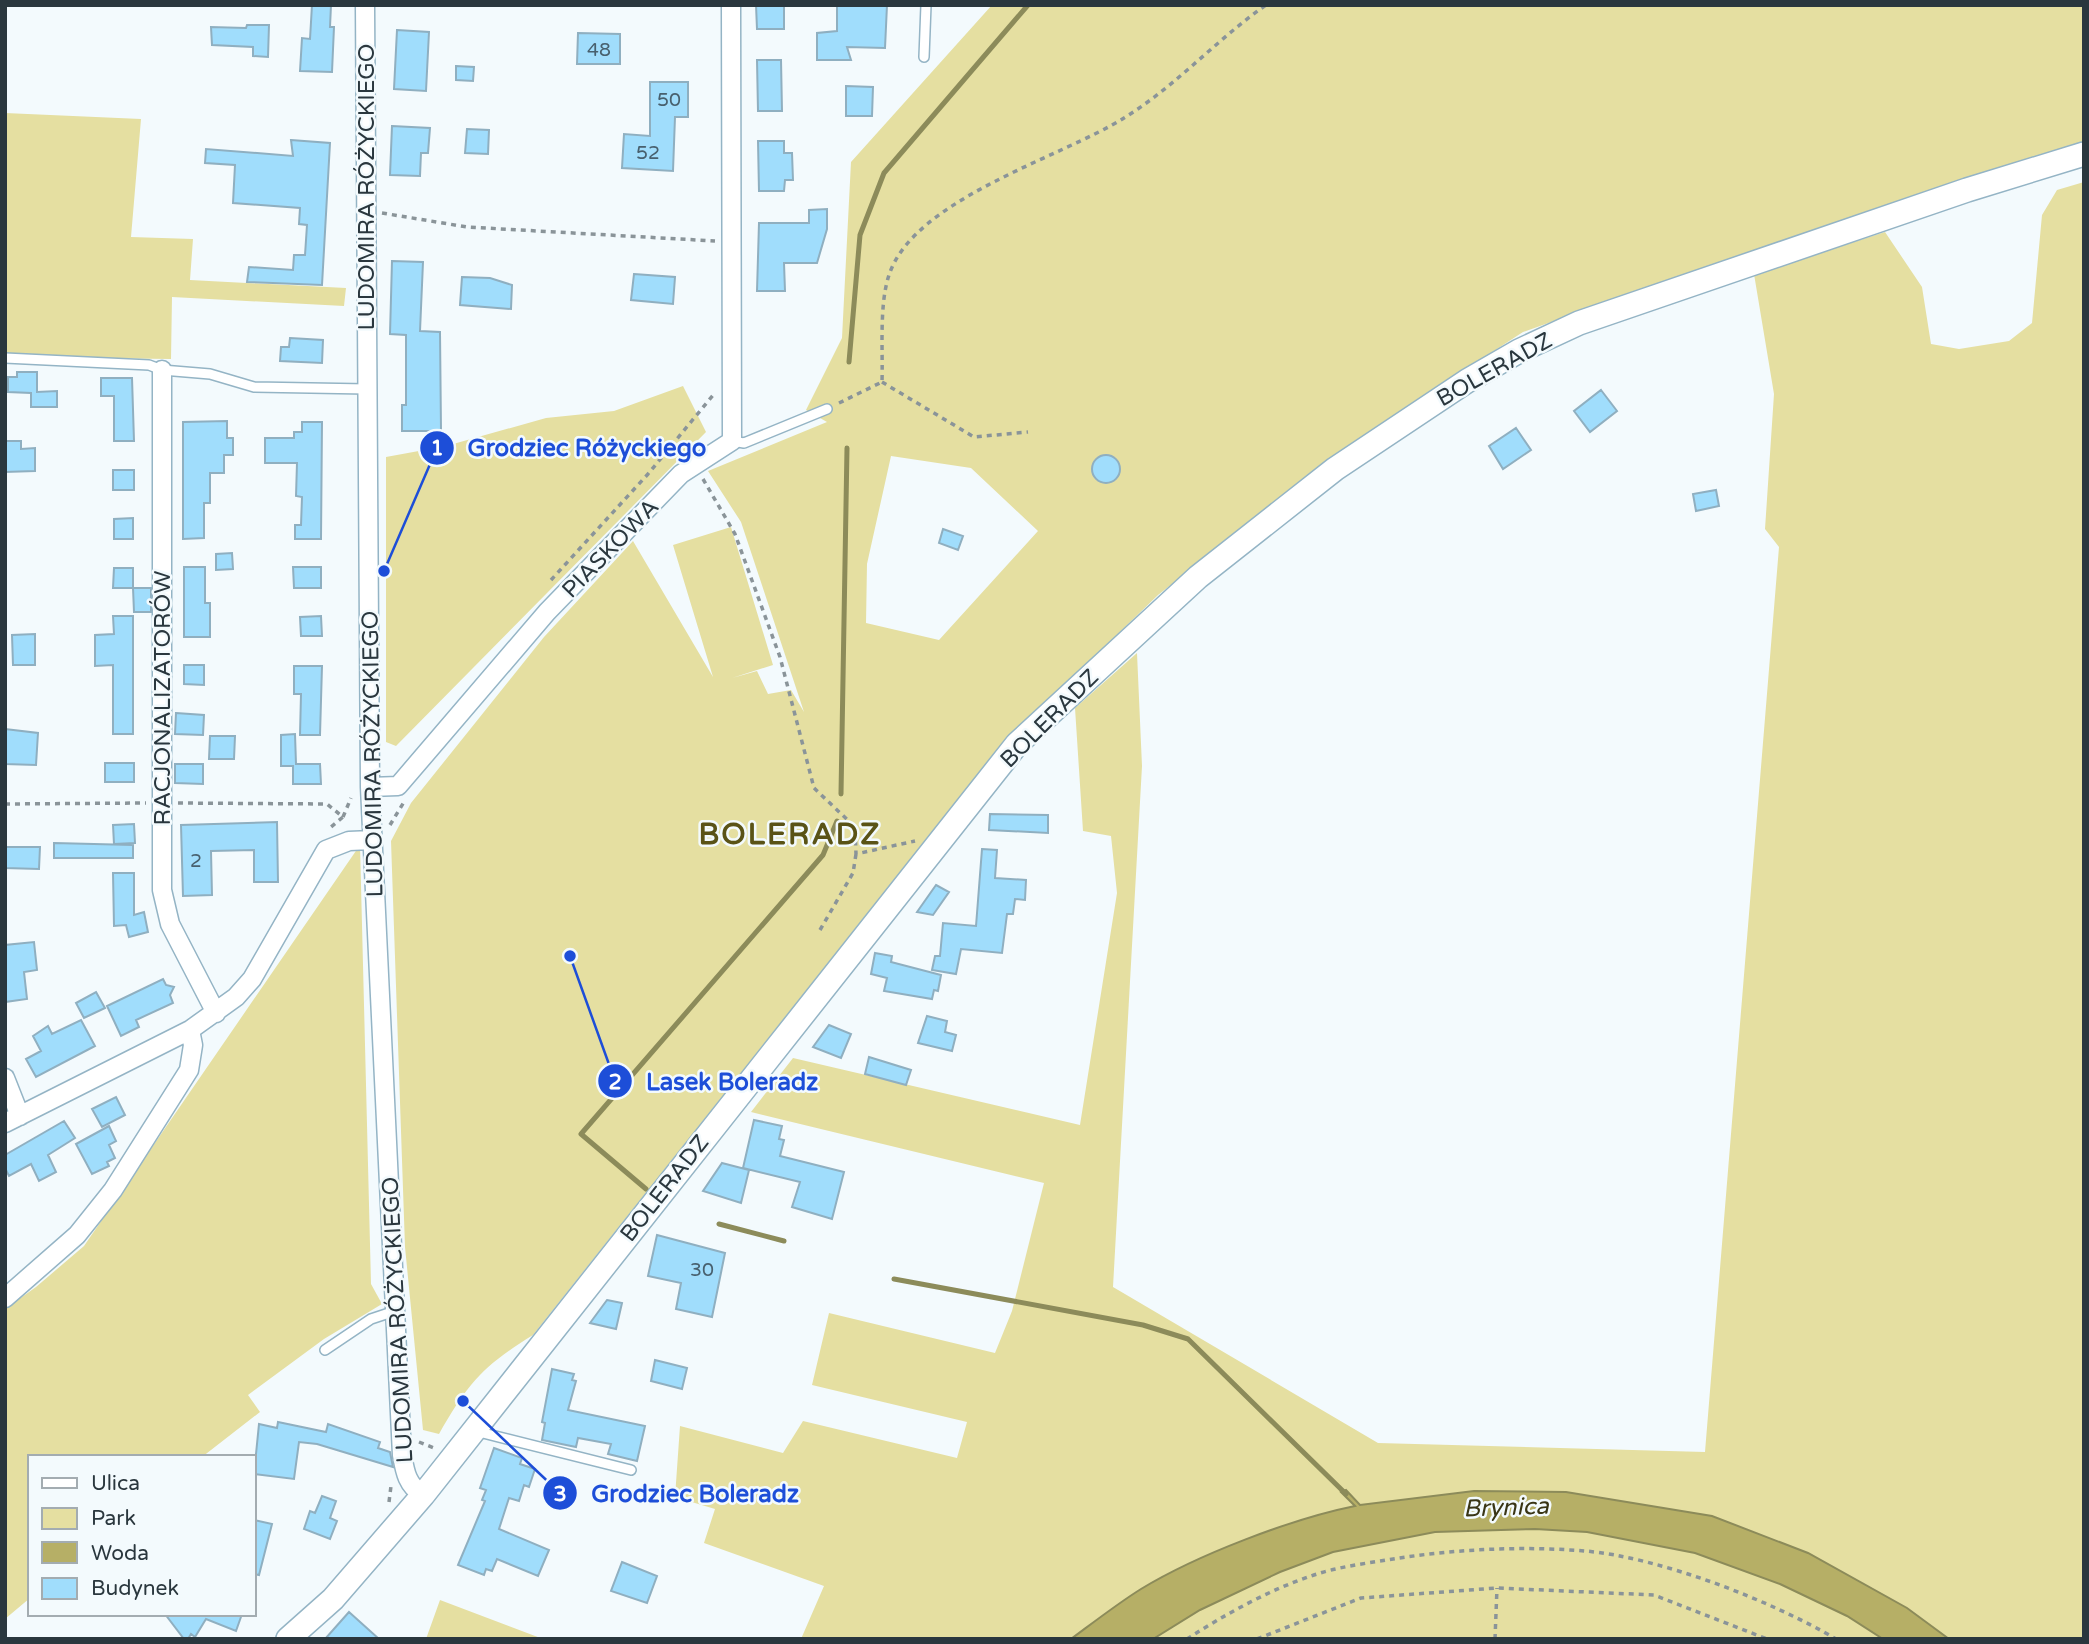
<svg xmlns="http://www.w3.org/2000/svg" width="2089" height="1644" font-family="'Varela Round',sans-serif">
  <rect width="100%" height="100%" fill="#f3fafd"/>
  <path fill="#e5dfa1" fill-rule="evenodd" d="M992 5H2084V144L1693 271 1523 332 1340 451 1158 595 995 753 533 1335C483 1366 468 1383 439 1434L423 1430 405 1247 391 841 411 803 544 637 633 541 713 677 673 545 731 527 773 665 732 678 757 671 768 694 791 690 804 712 741 522 708 471 827 422 806 410 842 338 851 162ZM891 456 971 468 1038 531 939 640 866 623 867 564Z
    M5 113 141 119 131 237 193 239 190 280 346 288 344 306 172 297 171 359 5 357Z
    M2084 182V1639H801L824 1586 704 1543 715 1509 675 1497 680 1426 783 1453 803 1421 957 1458 967 1422 812 1385 829 1313 995 1353 1012 1311 1044 1183 751 1112 793 1058 1080 1125 1117 893 1111 836 1083 831 1075 708 1137 653 1142 766 1113 1287 1378 1443 1705 1452 1779 547 1765 529 1774 394 1754 274 1885 232 1922 287 1931 344 1959 349 2009 341 2032 323 2042 215 2057 190Z
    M683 386 706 432 396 746 386 742V457L446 446 546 418 614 411Z
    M360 845 371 1284 382 1304 324 1339 248 1395 260 1412 202 1457H30V1598L5 1619V1309L36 1287 84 1246Z
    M440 1600 543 1639H426Z"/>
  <path fill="#b6af66" stroke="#8c8b5a" stroke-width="2" d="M1346 1490 1360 1505 1474 1491 1566 1492 1712 1516 1808 1553 1907 1608 1949 1639H1883L1847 1616 1780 1584 1695 1553 1587 1532 1535 1529 1435 1532 1333 1552 1280 1572 1200 1610 1153 1639H1071C1094 1622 1117 1604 1141 1589 1197 1555 1291 1519 1355 1506L1341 1492Z"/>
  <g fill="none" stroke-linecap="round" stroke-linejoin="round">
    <path stroke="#8c8b5a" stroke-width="5" d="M849 362 860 235 884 173 1028 5
      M841 794 847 448
      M646 1189 581 1134 823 855 837 821
      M719 1224 784 1241
      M894 1279 1143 1325 1188 1339 1346 1494"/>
  </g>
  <path fill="#a0ddfc" stroke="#8fafc0" stroke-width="2" d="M312 5H331L330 27H334L332 72 300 71 302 38 310 39Z
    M756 5H784V29H757Z
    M837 5H887L885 48 847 47 851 60H817V33L837 31Z
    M247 25H269L268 57 253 56V47L212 45 211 27 246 28Z
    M397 30 429 32 426 91 394 89Z
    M578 33 620 34V64H577Z
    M757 60H781L782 111H758Z
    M456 66 474 67 473 81 456 80Z
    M650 82H688V117H675L673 171 622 168 624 134 650 136Z
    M846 86 873 87 872 116H846Z
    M392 126 430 128 428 153H421L420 176 390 175Z
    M467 129 489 130 488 154 465 153Z
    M291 140 330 143 322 285 247 282 249 267 293 270 294 255H305L307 225 299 224 300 208 233 203 235 165 205 163 206 149 293 156Z
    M758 141H784V153H792L793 180H785L784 191H759Z
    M827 209V229L817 263H784L785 291H757L759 223H809V210Z
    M392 261 423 262 420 331 440 332 441 431H402V405H406V335L390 334Z
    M634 274 675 277 673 304 631 300Z
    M462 277 490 278 512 285 511 309 460 305Z
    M290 338 323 340 322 363 280 361 281 347H289Z
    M17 372H37V392L57 391V407H31V393L8 392V377H17Z
    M101 378H132L134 441H114V396H101Z
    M1601 390 1617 411 1590 432 1574 411Z
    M227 421V438H233V455H224V473H210V503H204V538L183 539V422Z
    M302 422H322L321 539H295V525H301L302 497 296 496 297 463H265V438H294V432H302Z
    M1516 428 1531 450 1503 469 1489 446Z
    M5 441H21V449L35 448V471L5 472Z
    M1092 469a14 14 0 1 1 28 0a14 14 0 1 1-28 0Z
    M113 470H134V490H113Z
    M1716 490 1719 506 1696 511 1693 494Z
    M133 518V539H114V519Z
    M943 529 963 536 958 550 939 543Z
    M232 553 233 569 216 570V554Z
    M184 567H205V603H210V637H184Z
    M293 567H321V588H294Z
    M114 568H133V588H151V612H134L133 588H113Z
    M113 616H133V734H113V665L95 666V635L114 634Z
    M321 616 322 636H301L300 617Z
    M35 634V665H13L12 635Z
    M184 665H204V685L184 684Z
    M294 666H322L320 735H300L301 694H294Z
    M176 713 204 715 203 735 175 734Z
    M5 729 38 733 36 765 5 764Z
    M295 734 296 764H320L321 784H293V766H281V735Z
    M210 736H235L234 759H209Z
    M105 763H134V782H105Z
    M175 764H203V784L175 783Z
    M990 814 1048 815V833L989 830Z
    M277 822 278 882H254V850L211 851 212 895 183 896 181 825Z
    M134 824 135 843 114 844 113 825Z
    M54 843 133 845V858H54Z
    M5 847H40L39 869 5 868Z
    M982 849 997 850 995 878 1026 880 1025 900 1015 899 1013 914H1007L1002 953 961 949 956 974 932 970 935 956H940L943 923 976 926Z
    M113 873H134V915L144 912 148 932 129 937 126 925 114 926Z
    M936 885 949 892 933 915 917 912Z
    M34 942 37 970 24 972 27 999 5 1002V945Z
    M875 953 892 956 891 962 941 975 938 991 934 990 932 999 884 991 887 978 871 974Z
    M163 979 166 985 174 987 170 995 173 1003 136 1020 139 1027 121 1036 107 1006Z
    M96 992 105 1008 84 1018 76 1003Z
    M927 1016 947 1021 945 1032 956 1035 952 1051 918 1043Z
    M81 1020 95 1046 36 1077 26 1059 41 1051 33 1036 48 1026 52 1034Z
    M829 1025 851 1034 841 1058 813 1047Z
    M869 1057 911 1070 906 1085 865 1074Z
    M116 1097 125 1115 102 1127 92 1109Z
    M754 1120 782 1126 779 1139 784 1140 780 1156 844 1172 832 1219 792 1207 800 1182 743 1168Z
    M64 1121 75 1138 48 1155 56 1172 39 1181 31 1164 9 1176 5 1168V1155Z
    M109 1126 116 1141 109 1145 115 1158 107 1162 109 1166 92 1174 76 1144Z
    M722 1163 749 1170 741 1203 703 1191Z
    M657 1235 725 1253 712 1317 676 1309 681 1283 648 1276Z
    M607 1300 622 1303 616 1329 590 1323Z
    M655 1360 687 1368 682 1389 651 1381Z
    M552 1369 574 1374 572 1380 576 1381 568 1410 645 1426 637 1461 608 1454 611 1444 578 1438 576 1447 542 1440 545 1423 542 1422Z
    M278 1422 326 1432 328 1424 380 1442 378 1448 390 1452 393 1467 317 1444 299 1442 294 1479 254 1474 259 1424 277 1428Z
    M494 1448 522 1458 520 1464 535 1469 529 1487 524 1485 519 1501 509 1498 499 1529 549 1550 538 1576 497 1559 492 1571 486 1569 484 1575 458 1565 485 1501 482 1500 486 1490 480 1488Z
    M322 1496 336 1501 330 1518 337 1521 330 1539 304 1529 310 1511 315 1513Z
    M254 1520 272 1524 259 1575 254 1574Z
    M622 1562 657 1576 647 1603 611 1591Z
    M349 1612 379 1639H325Z
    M165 1614H242L236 1631 206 1619 195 1637 191 1634 188 1639H184Z"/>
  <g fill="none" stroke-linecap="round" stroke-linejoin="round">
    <g stroke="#94b4c5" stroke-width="12">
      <path id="service" d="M924 57 926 5
        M5 358 149 365 162 370 210 374 254 387 367 389
        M732 441 744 443 827 409
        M325 1350 371 1319 395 1311
        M475 1431 631 1470"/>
    </g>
    <g stroke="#94b4c5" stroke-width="21">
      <path id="minor" d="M365 5 370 787 402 1455C405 1472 407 1485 423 1495
        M162 370V890L170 924 216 1013
        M370 787 398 786 547 612 681 474 732 441 731 5
        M5 1078 20 1116
        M5 1123 190 1030 236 997 252 979 326 850 349 841 372 840
        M5 1298 77 1235 113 1190 189 1070 193 1045 190 1030"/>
    </g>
    <g stroke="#94b4c5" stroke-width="26">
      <path id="tertiary" d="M288 1639 333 1599 423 1495 1017 744 1198 577 1335 469 1467 381 1519 351 1579 323 1967 190 2084 154"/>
    </g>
    <path stroke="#8a9499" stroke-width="3.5" stroke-dasharray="5 5" stroke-linecap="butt" d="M382 213 467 227 715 241
      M882 382 974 437 1028 432
      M839 403 882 382C883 350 879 305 889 275 914 199 1060 158 1124 118 1176 86 1216 40 1266 5
      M703 479 735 534 780 657 814 788 855 827 856 854 915 841
      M551 580 648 474 714 394
      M178 803 327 804 343 817 331 827
      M5 804 146 803
      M343 817 351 798
      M390 825 404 802
      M820 930 853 873 856 854
      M419 1442 434 1448
      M389 1502 391 1486
      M1187 1639C1224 1615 1269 1590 1311 1576 1339 1566 1370 1563 1399 1558 1460 1549 1524 1546 1585 1551 1659 1557 1772 1601 1836 1639
      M1257 1639 1361 1598 1497 1588 1654 1595 1767 1639
      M1495 1639 1497 1588"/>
    <use href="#service" stroke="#fff" stroke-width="9"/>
    <use href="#minor" stroke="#fff" stroke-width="18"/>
    <use href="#tertiary" stroke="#fff" stroke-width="23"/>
  </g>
  <g text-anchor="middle" stroke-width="5" stroke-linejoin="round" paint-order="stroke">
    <g font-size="19" fill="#48606e">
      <text x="599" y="56">48</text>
      <text x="669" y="106">50</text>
      <text x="648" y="159">52</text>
      <text x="196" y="867">2</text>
      <text x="702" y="1276">30</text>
    </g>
    <g font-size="23" fill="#2a373e" stroke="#f3fafd">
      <text transform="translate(366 187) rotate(-90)" y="8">LUDOMIRA RÓŻYCKIEGO</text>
      <text transform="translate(1494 369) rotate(-29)" y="8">BOLERADZ</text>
      <text transform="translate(610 548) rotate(-46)" y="8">PIASKOWA</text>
      <text transform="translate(162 698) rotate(-90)" y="8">RACJONALIZATORÓW</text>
      <text transform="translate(1049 718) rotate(-45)" y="8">BOLERADZ</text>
      <text transform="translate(372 754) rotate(-91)" y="8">LUDOMIRA RÓŻYCKIEGO</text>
      <text transform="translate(664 1188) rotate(-52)" y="8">BOLERADZ</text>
      <text transform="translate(397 1320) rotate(-93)" y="8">LUDOMIRA RÓŻYCKIEGO</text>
    </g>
    <g font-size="24" font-style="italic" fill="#393515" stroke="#f3fafd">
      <text transform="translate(1506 1507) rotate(-2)" y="8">Brynica</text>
    </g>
    <g font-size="30" font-weight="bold" letter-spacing="2" fill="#5a5316" stroke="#f3fafd">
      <text x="790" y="844">BOLERADZ</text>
    </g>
  </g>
  <path fill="none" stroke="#1d4ed8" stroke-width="2.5" d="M384 571L437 448M570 956L615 1081M463 1401L560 1493"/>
  <g fill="#1d4ed8" stroke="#f3fafd" stroke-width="2.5">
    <circle cx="384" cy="571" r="7"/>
    <circle cx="570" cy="956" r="7"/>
    <circle cx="463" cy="1401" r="7"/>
    <circle cx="437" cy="448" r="18"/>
    <circle cx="615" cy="1081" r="18"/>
    <circle cx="560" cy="1493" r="18"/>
  </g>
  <g font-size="21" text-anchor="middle" font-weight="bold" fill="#fff">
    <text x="437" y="455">1</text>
    <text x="615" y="1089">2</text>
    <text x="560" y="1501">3</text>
  </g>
  <g font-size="24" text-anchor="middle" font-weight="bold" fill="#1d4ed8" stroke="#f3fafd" stroke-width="5" stroke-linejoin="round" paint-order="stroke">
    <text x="587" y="456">Grodziec Różyckiego</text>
    <text x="732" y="1090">Lasek Boleradz</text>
    <text x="695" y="1502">Grodziec Boleradz</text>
  </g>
  <rect width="2089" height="1644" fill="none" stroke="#2a373e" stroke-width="14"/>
  <rect x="28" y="1455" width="228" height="161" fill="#f3fafd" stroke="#a3acb1" stroke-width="2"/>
  <rect x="42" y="1478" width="35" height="10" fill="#ffffff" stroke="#a3acb1" stroke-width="2"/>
  <text x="91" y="1490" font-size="21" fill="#2a373e">Ulica</text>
  <rect x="42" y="1508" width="35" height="21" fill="#e5dfa1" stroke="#a3acb1" stroke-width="2"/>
  <text x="91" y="1525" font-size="21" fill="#2a373e">Park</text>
  <rect x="42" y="1542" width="35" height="21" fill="#b6af66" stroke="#a3acb1" stroke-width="2"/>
  <text x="91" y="1560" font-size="21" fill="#2a373e">Woda</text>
  <rect x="42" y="1578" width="35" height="21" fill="#a0ddfc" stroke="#a3acb1" stroke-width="2"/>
  <text x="91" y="1595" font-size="21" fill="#2a373e">Budynek</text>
</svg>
